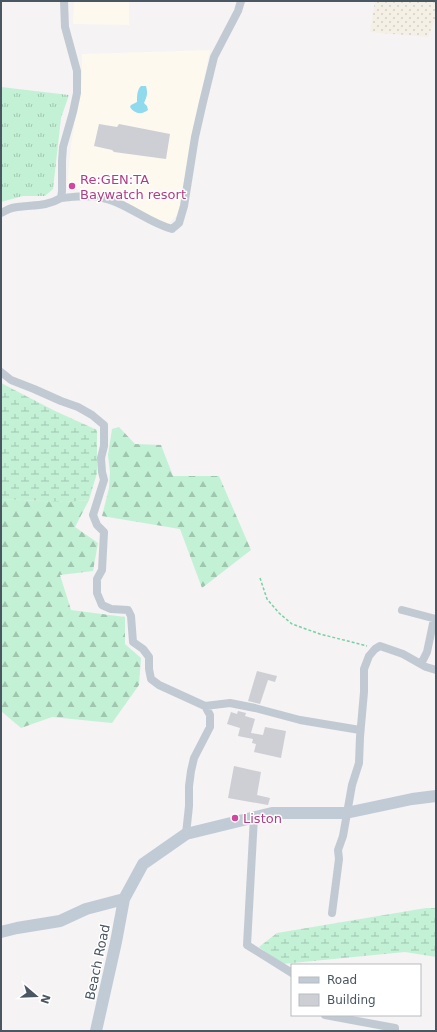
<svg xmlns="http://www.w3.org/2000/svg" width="437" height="1032" font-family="'DejaVu Sans',sans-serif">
  <defs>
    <pattern id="grass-tufts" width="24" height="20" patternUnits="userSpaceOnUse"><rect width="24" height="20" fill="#c3f1d5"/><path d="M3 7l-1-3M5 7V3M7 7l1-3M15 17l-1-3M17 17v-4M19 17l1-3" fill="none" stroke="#a0c6b0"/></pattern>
    <pattern id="forest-firs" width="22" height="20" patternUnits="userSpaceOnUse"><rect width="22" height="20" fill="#c3f1d5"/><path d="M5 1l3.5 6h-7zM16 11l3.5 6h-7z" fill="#a0c6b0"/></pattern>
    <pattern id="wetland-marsh" width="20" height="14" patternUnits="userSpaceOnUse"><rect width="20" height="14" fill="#c3f1d5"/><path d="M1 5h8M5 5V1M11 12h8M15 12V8" fill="none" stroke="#a0c6b0"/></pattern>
    <pattern id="sand-dots" width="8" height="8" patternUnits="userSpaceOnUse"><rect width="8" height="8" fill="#f5f0e5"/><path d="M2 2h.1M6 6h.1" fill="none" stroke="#d4d0c7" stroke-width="1.8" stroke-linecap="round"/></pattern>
  </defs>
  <rect width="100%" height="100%" fill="#f5f3f3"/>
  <path fill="#fdf9ef" d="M74 1H129V25L73 24Z
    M210 50 178 214 168 225 115 199 67 186 71 145 82 79V54Z"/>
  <path fill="url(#grass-tufts)" d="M1 87 69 95 61 118 53 189 45 196H23L1 202Z"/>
  <path fill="url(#forest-firs)" d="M119 427 135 444 161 445 173 476H219L251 550 202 588 180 529 102 516 109 488 110 472 108 455 112 429Z
    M1 499 65 502 89 500 75 527 98 543 93 571 60 575 71 610 125 617V644L141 658 139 685 112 723 52 717 21 728 1 711Z"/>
  <path fill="url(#wetland-marsh)" d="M1 383 55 411 97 430V473L89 500 65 502 1 499Z
    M426 908H436V957L405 952 282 964 259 947 277 933Z"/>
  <path fill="url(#sand-dots)" d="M375 1H436V16L428 37 370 32Z"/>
  <path fill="#90daee" d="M141 86H146C148 93 147 97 144 103L147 106 148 110C142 115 134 114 130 107L131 105 137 102C137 96 137 90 141 86Z"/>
  <path fill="#cdcfd5" d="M99 124 117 127 119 124 170 134 166 159 114 152 112 150 94 146Z
    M257 671 277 676 275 682 268 680 260 704 248 701Z
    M238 711 246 713 245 716 255 719 251 733 263 735 265 727 286 731 281 758 254 752 256 744 252 743 253 739 238 736 240 728 227 724 231 712 237 714Z
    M234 766 261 772 257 795 270 798 268 805 228 798Z"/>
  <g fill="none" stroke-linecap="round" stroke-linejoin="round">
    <path stroke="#7ad0a6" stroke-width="1.5" stroke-dasharray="3 2" stroke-linecap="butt" d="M260 578 267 599 279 613 292 624 320 634 367 646"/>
    <path stroke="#c1cad2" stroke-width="8" d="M61 198C73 197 86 195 98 197 125 201 146 222 172 229L179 223 184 206 195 137 203 102 214 57 238 11 241 1
      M1 213C5 211 8 209 12 208 30 204 44 208 61 198L62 191V161L63 147 73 112 77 93V71L65 27 64 1
      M1 372 11 380 34 389 61 401 78 407 92 415 104 425V446L101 458 102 472 104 480 93 515 97 525 104 532 102 570 97 579V593L102 605 111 609 128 610 131 616 133 642 143 649 149 657V669L151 679 159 685 205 706 210 715V727L194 758 191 771 189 786V806L186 834
      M402 610 436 619
      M421 664 427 652 434 619
      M205 706 230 703 255 708 300 720 360 730
      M254 817 247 945 292 973
      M332 913 339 859 338 850 343 836 352 785 359 763 360 737 364 692V669L369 656 375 649 380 646 403 654 426 667 436 670
      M325 1015 395 1028V1031"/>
    <path stroke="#c1cbd6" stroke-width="12" d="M1 932 17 928 60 921 86 909 124 899
      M96 1031 116 942 124 899 143 864 186 834 272 813H346L412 799 436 796"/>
  </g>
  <g fill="#d1479c" stroke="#fff" stroke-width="1.5">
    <circle cx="72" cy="186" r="4"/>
    <circle cx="235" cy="818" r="4"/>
  </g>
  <g text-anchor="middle" stroke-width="3" stroke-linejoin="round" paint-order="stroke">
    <g font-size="13" fill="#b23c85" stroke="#fff" text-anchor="start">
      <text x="80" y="184">Re:GEN:TA<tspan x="80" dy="15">Baywatch resort</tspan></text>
      <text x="243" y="823">Liston</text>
    </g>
    <g font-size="13" fill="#4a5661" stroke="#fff">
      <text transform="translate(97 962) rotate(-78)" y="5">Beach Road</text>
    </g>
  </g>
  <rect width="437" height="1032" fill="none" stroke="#4a5661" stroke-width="4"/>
  <rect x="291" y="964" width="130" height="52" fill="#ffffff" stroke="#b7bbc0"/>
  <rect x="299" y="977" width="20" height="6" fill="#c1cbd6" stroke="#b7bbc0"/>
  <text x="327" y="984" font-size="12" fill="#4a5661">Road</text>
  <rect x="299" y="994" width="20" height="12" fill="#cdcfd5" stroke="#b7bbc0"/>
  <text x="327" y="1004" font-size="12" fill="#4a5661">Building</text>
  <g transform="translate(36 996) rotate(109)" stroke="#ffffff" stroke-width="3" paint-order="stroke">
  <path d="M0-3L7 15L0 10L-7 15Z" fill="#4a5661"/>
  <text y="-6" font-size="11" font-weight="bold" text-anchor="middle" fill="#4a5661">N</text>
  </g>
</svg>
